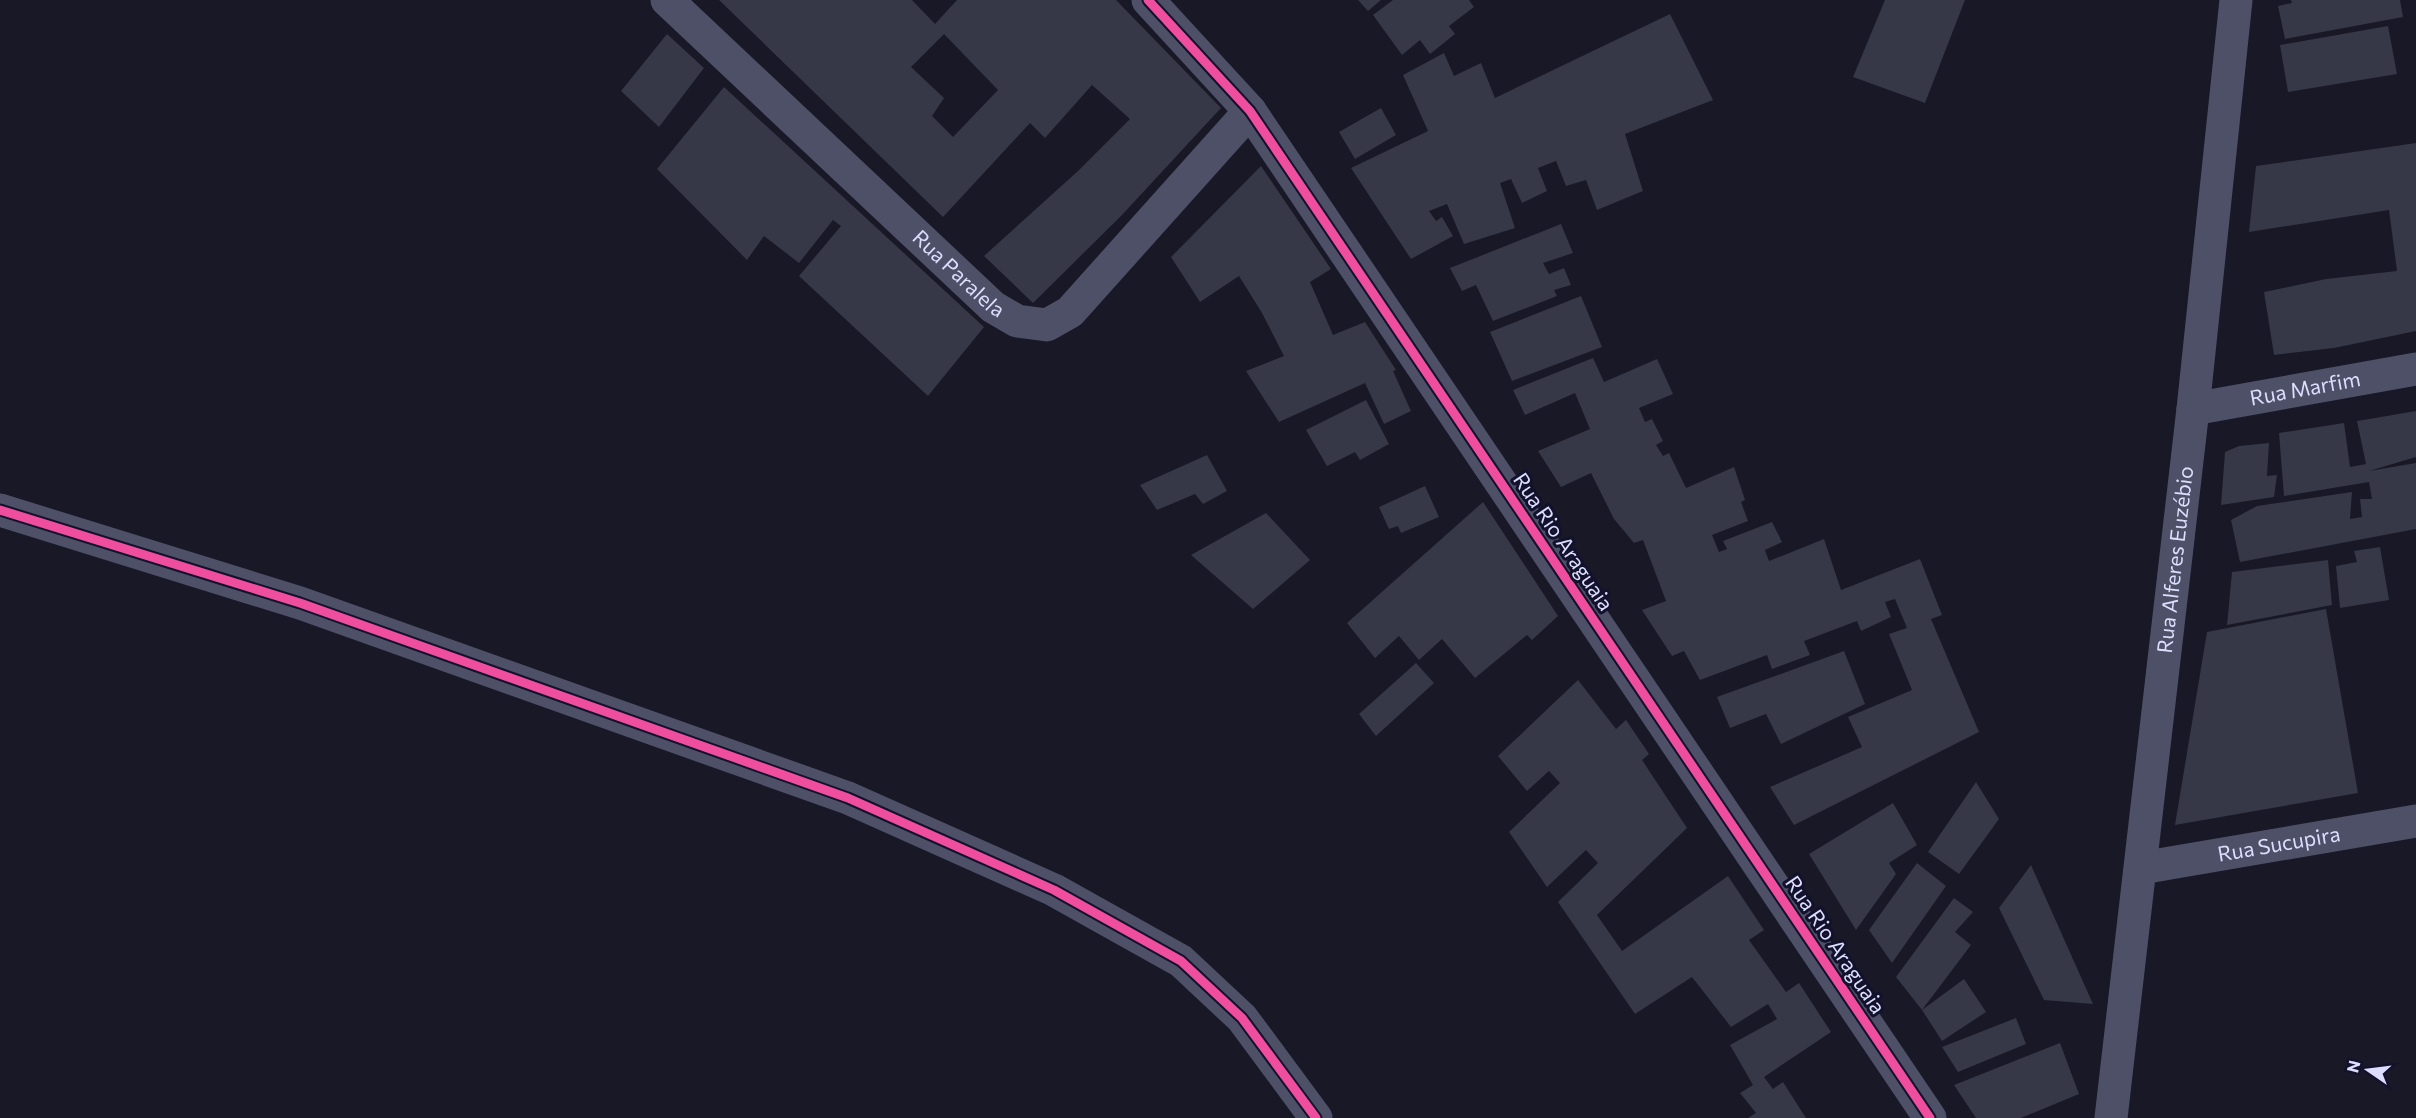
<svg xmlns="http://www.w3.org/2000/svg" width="2416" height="1118" font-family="Commissioner,sans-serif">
  <rect width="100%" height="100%" fill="#181826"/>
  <path fill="#363747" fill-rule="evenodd" d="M719 0H912L935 24 957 0H1116L1221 108 1121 216 1033 303 984 256 1078 171 1130 119 1092 85 1045 138 1030 123 943 217ZM944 34 998 90 953 137 932 116 944 98 911 67Z
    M1358 0H1381L1368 11Z
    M1393 0H1469L1474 7 1449 26 1455 34 1430 54 1420 40 1402 55 1373 15Z
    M1885 0H1965L1925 103 1853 77Z
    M2291 0H2400L2403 17 2285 39 2278 6 2292 3Z
    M1670 14 1713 100 1625 134 1643 191 1597 210 1586 180 1566 186 1556 161 1538 168 1547 191 1522 203 1511 179 1500 183 1515 228 1464 244 1447 204 1429 211 1436 221 1442 217 1453 236 1411 259 1351 168 1428 131 1403 75 1444 53 1454 76 1481 63 1495 98Z
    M2388 26 2397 74 2288 92 2280 45Z
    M667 34 704 68 659 127 621 91Z
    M724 87 984 327 928 396 799 276 841 226 833 220 799 263 764 236 747 260 657 169Z
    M1381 108 1396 135 1355 159 1339 132Z
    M2416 143V331L2334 348 2274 355 2264 292 2326 279 2397 271 2389 210 2249 232 2256 166Z
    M1261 166 1331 269 1310 282 1333 335 1365 322 1396 370 1393 371 1411 411 1384 424 1365 383 1279 422 1246 371 1284 356 1262 313 1239 276 1200 302 1171 257Z
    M1561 224 1573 253 1543 263 1549 274 1564 268 1571 285 1554 290 1557 296 1493 321 1476 285 1462 291 1450 268Z
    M1581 296 1602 347 1512 381 1490 332Z
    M1593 358 1604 382 1657 359 1673 394 1639 408 1645 422 1652 419 1663 441 1656 445 1663 456 1669 453 1686 488 1734 467 1745 500 1741 502 1748 521 1712 535 1719 552 1727 549 1723 541 1772 522 1782 542 1765 550 1769 561 1824 539 1841 590 1920 559 1942 615 1931 619 1979 732 1794 825 1770 787 1862 747 1848 717 1912 690 1889 634 1907 628 1895 599 1885 602 1891 617 1861 631 1857 621 1804 641 1810 655 1772 669 1767 655 1700 680 1684 651 1672 656 1642 610 1666 601 1643 540 1634 543 1614 519 1591 473 1561 487 1538 451 1590 429 1575 393 1525 415 1513 390Z
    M1366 400 1389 444 1360 460 1355 452 1327 466 1306 430Z
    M2416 411V457L2369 471 2416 463V529L2240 562 2231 520 2257 506 2352 492 2350 519 2362 517 2360 499H2372L2369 482 2284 496 2279 433 2344 423 2350 467 2366 464 2357 421Z
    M2269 443 2267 476 2277 475 2274 497 2221 505 2225 452 2239 446Z
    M1207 455 1227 491 1203 504 1195 494 1157 510 1140 485Z
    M1425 486 1439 517 1401 533 1398 526 1389 529 1379 507Z
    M1483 502 1558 616 1532 640 1527 635 1475 678 1442 639 1419 660 1399 636 1375 658 1347 623Z
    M1266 513 1310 560 1253 609 1191 555Z
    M2380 547 2389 600 2340 608 2336 566 2357 562 2354 551Z
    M2328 560 2332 605 2227 625 2232 572Z
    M2326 609 2358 793 2175 825 2207 632Z
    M1844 651 1865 704 1781 744 1766 714 1730 728 1717 697Z
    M1416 663 1434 683 1376 736 1359 714Z
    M1578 680 1616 729 1626 720 1649 754 1642 760 1687 828 1597 915 1622 951 1728 876 1764 930 1749 940 1786 992 1799 983 1831 1032 1764 1077 1773 1089 1783 1082 1806 1118H1748L1756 1113 1740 1093 1753 1085 1730 1045 1777 1019 1768 1004 1731 1027 1692 977 1635 1014 1558 902 1598 863 1586 850 1547 887 1509 832 1560 783 1549 771 1527 791 1498 756Z
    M1976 782 1999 819 1959 874 1928 852Z
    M1893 803 1917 845 1889 863 1896 874 1856 930 1809 854Z
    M1917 863 1946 886 1892 963 1869 930Z
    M2031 865 2093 1004 2044 1000 1999 908Z
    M1954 898 1973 912 1955 932 1971 945 1922 1010 1896 977Z
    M1964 979 1986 1012 1942 1041 1922 1010Z
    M2016 1018 2026 1044 1958 1072 1942 1047Z
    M2060 1043 2079 1094 2021 1118H1976L1954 1085Z"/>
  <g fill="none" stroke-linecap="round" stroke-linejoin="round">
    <g stroke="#4d5066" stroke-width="33">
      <path id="s1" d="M667 0 993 307 1017 321 1047 325 1070 312 1250 111"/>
      <path d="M1148 0 1250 111 1930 1118"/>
      <path id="s2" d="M2193 409 2416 369"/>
      <path d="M0 510 300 603 848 798 1054 890 1181 961 1242 1018 1316 1118"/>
      <path id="s3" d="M2141 868 2416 821"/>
      <path id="s4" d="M2111 1118 2193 409 2236 0"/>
    </g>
    <g stroke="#12122c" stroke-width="13">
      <path id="cycleway" d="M1148 0 1250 111 1930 1118
        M0 510 300 603 848 798 1054 890 1181 961 1242 1018 1316 1118"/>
    </g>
    <use href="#cycleway" stroke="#ef4d9e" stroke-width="9"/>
  </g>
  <g text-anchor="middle" stroke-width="6" stroke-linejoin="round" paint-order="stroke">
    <g font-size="21" fill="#dddefe" stroke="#12122c">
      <text dy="7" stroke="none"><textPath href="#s1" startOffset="400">Rua Paralela</textPath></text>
      <text dy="7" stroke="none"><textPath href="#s2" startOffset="114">Rua Marfim</textPath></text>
      <text transform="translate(1563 542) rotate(56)" y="7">Rua Rio Araguaia</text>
      <text dy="7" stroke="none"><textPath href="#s4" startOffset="562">Rua Alferes Euzébio</textPath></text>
      <text dy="7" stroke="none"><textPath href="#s3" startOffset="140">Rua Sucupira</textPath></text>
      <text transform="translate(1835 945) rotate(56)" y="7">Rua Rio Araguaia</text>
    </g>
  </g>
  <g transform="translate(2368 1070) rotate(284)" stroke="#12122c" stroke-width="4.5" paint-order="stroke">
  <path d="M0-4.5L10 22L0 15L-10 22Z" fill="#dddefe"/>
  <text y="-9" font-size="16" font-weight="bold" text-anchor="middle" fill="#dddefe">N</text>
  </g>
</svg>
